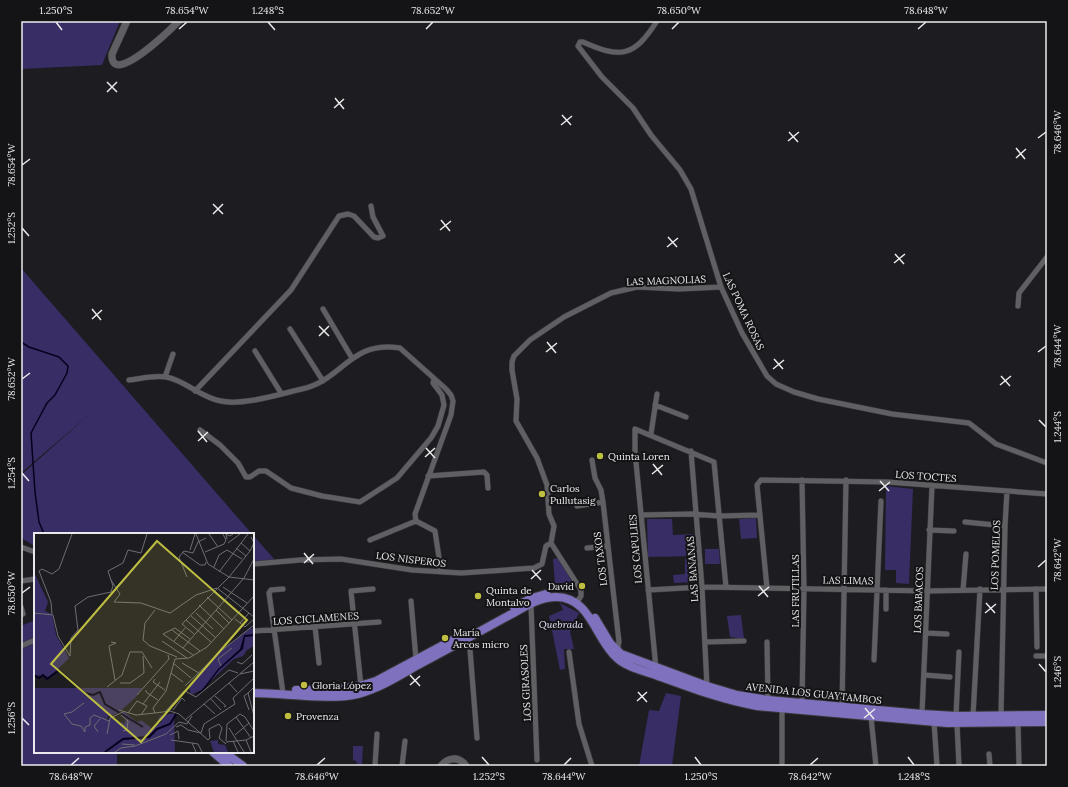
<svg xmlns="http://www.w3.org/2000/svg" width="1068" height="787" font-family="Lora,serif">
  <rect width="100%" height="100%" fill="#1d1c20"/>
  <path fill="#382d65" d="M21 21H120L102 65 21 69Z
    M21 268 252 534H35V546L21 538V475L92 412 21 473Z
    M886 486 913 489 909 584 896 583V570H885Z
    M756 518 757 538 741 539 739 519Z
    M647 519H672L673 535 694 534 695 556 648 557Z
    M253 535 275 560 253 562Z
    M705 549H719L720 564H705Z
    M559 558 572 582 555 584 553 559Z
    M685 559H695L698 582 674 583 673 575 685 574Z
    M560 603 579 613 570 632 574 649H564L565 669 560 670 549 616 563 610Z
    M741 615 744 639 730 637 727 616Z
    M35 620V752H117V766H21V626Z
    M666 693 681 696 672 766H639L649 710 659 711Z
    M353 746H363L362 764H357L356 761 353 760Z"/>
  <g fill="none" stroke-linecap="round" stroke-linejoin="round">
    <path stroke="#06001e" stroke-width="1.5" d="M21 342 29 347 59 357 68 366 67 373 55 395 47 403 31 433 35 492 39 522 44 534"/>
    <g stroke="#39393b" stroke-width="6">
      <path id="street" d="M657 21C634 57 621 59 583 42H580L578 46 602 77 633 108 651 135 680 170 691 189 721 287 742 333 767 376 776 384 794 392 818 399 892 414 969 423 996 444 1047 463
        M1018 306 1019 293 1047 257
        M323 309 352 358
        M290 329 323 381
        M255 351 281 393
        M165 377 173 354
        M129 380C140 379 154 375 166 377 185 380 201 398 221 401 243 406 280 394 302 389 343 380 350 340 400 348L446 389 451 395 453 401 451 415 415 514 416 521
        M195 391 291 290 339 216 348 214 354 216 374 237 378 238 383 236 373 217 371 206
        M655 405 686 417
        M200 430 220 445 238 463 246 477H250L259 471H266L291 488 322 496 360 502 397 478 431 438 438 426 444 405 442 395 433 383 434 379
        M651 434 657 394
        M691 451 702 587 707 686
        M592 460 595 478 601 490 603 502 619 642 617 652
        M428 476 484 472 487 475 488 488
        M802 480 804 589 802 702
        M577 506 603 502
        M641 515 692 514 719 516 760 515
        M416 521 435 531 441 571
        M965 522 1005 526
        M929 530 954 531
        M370 540 416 521
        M551 543 554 526 549 514 547 485 537 458 516 421 517 399 512 370V362L514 356 530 340 564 317 611 293 637 287 679 289 721 287
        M551 543 581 590V596L577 602
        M21 547 35 552
        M587 548 608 546
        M253 564 300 560 341 559 412 570 461 573 534 568 542 564 546 546 551 543
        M21 581 35 579
        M767 588 757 485 761 480 887 482 1047 494
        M1036 589 1037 647
        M648 590 702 587 927 591 1047 589
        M963 590 966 554
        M411 601 416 659
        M531 605 537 760
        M21 607 23 614
        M886 609V590
        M315 626 319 663
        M253 631 379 622
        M925 633 947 634
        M469 637 477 738
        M705 642 744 641
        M767 642 768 700
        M21 646 35 640
        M569 652 579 724 592 766
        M1036 656H1047
        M874 660 881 501
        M656 668 635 452V429L714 462 726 587
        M924 675 950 677
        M361 686 351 591 373 589
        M283 693 269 593 271 590 283 589
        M782 708V763
        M842 709 846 480
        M922 714 932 486
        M1001 715 1005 526 1007 491
        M956 716 959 652
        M973 716 980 589
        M871 717 876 766
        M934 722 937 766
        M1018 723 1019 766
        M957 724 959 766
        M989 754 990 766
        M375 766 377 734
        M402 766 405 741"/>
    </g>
    <g stroke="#39393b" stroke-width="8">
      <path id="secondary" d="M127 21 112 54C110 89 172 28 179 21
        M441 766C448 757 459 756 466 766"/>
    </g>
    <g stroke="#39393b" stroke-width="10">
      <path id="primary" d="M514 607 532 598 546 594
        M595 618 610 643 621 654 707 686 737 695 768 700 922 714 956 716 1047 715
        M296 690C326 689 347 691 376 681L462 635
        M253 693C284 693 330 701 358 694 380 688 399 676 418 665 448 649 477 633 506 617 522 609 538 597 556 597 591 597 595 639 617 658 628 668 645 671 658 676 691 688 723 700 757 706L947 723 1047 722
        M213 752 229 766
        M224 752 243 766"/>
    </g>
    <use href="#street" stroke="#606064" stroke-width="5"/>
    <use href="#secondary" stroke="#606064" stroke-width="7"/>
    <use href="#primary" stroke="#7f71bd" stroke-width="8"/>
  </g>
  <path fill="none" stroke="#eaeaec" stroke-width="1.5" d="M56 22 62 30M268 22 275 30M179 29 187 22M426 29 433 22M672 29 679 22M918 29 926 22M107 82 117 92M107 92 117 82M335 98 344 109M334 108 344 99M562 115 571 125M561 125 572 116M789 132 798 142M1038 138 1046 132M788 141 799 132M1016 148 1025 159M1016 158 1026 149M22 165 30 159M213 204 223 214M213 214 223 204M441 220 450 231M22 228 29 236M440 230 451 221M668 237 677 247M667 247 678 238M895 254 904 264M894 263 905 254M92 309 101 320M92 319 102 310M319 326 329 336M319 336 329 326M547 342 556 353M546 352 557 343M1038 352 1046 346M774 359 783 369M773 369 784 360M1001 376 1010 386M22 379 30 373M1000 385 1011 376M1039 420 1046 427M198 431 207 442M198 441 208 432M426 448 435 458M425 457 435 448M653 464 662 475M22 473 29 481M652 474 663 465M880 481 889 491M879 491 890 482M304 553 313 564M304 563 314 554M1038 567 1046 560M532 570 541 580M531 579 541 570M759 586 768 597M22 593 30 587M758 596 769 587M986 603 995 613M985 613 996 604M1039 664 1046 672M410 675 420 686M410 685 420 676M638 692 647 702M637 701 647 692M865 708 874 719M22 718 29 725M864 718 875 709M482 757 489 765M695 757 701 765M908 757 914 765M71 765 79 758M317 765 325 758M564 765 571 758M810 765 818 758"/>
  <g fill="#bebe42" stroke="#141316" stroke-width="1.5">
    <circle cx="600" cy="456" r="4"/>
    <circle cx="542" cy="494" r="4"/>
    <circle cx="582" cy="586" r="4"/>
    <circle cx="478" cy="596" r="4"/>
    <circle cx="445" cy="638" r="4"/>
    <circle cx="304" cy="685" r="4"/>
    <circle cx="288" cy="716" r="4"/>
  </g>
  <g text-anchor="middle" stroke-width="4" stroke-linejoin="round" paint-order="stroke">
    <g font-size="10" fill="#eaeaec" stroke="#141316">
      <text transform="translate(666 280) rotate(-2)" y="4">LAS MAGNOLIAS</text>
      <text transform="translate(744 311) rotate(65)" y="4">LAS POMA ROSAS</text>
      <text transform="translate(926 476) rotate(4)" y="4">LOS TOCTES</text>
      <text transform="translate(635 549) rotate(-95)" y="4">LOS CAPULIES</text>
      <text transform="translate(995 555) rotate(-88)" y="4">LOS POMELOS</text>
      <text transform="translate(411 559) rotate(7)" y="4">LOS NISPEROS</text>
      <text transform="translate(600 559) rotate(-97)" y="4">LOS TAXOS</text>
      <text transform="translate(692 569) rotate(-94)" y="4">LAS BANANAS</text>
      <text transform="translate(848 580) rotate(1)" y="4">LAS LIMAS</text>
      <text transform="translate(795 591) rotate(-90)" y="4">LAS FRUTILLAS</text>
      <text transform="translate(918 600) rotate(-88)" y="4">LOS BABACOS</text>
      <text transform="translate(316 618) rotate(-4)" y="4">LOS CICLAMENES</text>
      <text transform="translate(525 683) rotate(-93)" y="4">LOS GIRASOLES</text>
      <text transform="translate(814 693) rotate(6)" y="4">AVENIDA LOS GUAYTAMBOS</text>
    </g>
    <g font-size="10" fill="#eaeaec" stroke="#141316" text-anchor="start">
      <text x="608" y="460">Quinta Loren</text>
      <text x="550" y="492">Carlos<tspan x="550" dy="12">Pullutasig</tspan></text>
      <text x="574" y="590" text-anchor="end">David</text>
      <text x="486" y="594">Quinta de<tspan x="486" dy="12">Montalvo</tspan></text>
      <text x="453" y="636">María<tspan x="453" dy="12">Arcos micro</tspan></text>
      <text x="312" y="689">Gloria López</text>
      <text x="296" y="720">Provenza</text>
    </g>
    <g font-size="10" font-style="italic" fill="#e1dff6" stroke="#141316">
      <text x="561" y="628">Quebrada</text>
    </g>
  </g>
  <g transform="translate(34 533)">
    <rect width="220" height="220" fill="#1d1c20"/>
    <path d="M0 39 14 69 11 78 18 81 22 102 35 125 16 144 0 142ZM217 95 220 96V113L213 117 209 123 200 126 167 157 157 162 155 153 187 118ZM0 155H108L101 165 84 180 74 184 73 188 78 184 86 192 88 189 90 191 92 186 87 183 89 178 103 189 106 188 105 191 107 187 119 196 128 188 124 187 126 183 140 180 141 219H0ZM184 207V211L191 212 194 219H180L176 208Z" fill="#382d65"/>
    <path d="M220 101V103L211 104 209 116 185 137 168 159 160 162 168 157 184 136 206 116 210 102Z" fill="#06001e"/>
    <path fill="none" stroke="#06001e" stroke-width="2" d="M0 142 5 145 9 142 13 146 25 137 51 160 59 162 66 159 71 171 109 194M71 219 89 206 115 204 123 196 136 191 143 180"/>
    <path fill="none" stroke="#6f6e72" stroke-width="1" d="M162 1 174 31 195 44 220 47M175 1 184 14M193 6 192 1 196 3 199 1M194 10 206 1M207 10 216 18M202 15 212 23M156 17 161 1M148 19 166 32H171L172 29M171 19 190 11 192 7 189 1M180 34 185 22 193 17 208 26M185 39 214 1M153 44 145 24 150 18 159 20 164 9 172 5M77 47 86 61 80 69 107 70 136 80 162 62 183 55M189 54 213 70M183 55 220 84M179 58 204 80M173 64 198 87M165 72 190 96M121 77 111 90 109 107 116 113 143 124M182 77 195 90M0 80 19 82 24 103 36 123 37 105 44 97 41 73 54 64 77 59 79 53 74 38 89 30 94 17 107 20 113 1M162 80 179 96M18 81 17 69 5 38 8 36 18 41 25 36 38 1M156 82 182 105M201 86 211 94 220 86M152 87 177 109M206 90 215 80M138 97 166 118M160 101 148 91 195 44 216 18 220 10 217 4M156 106 141 95 129 101 159 122M128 108 153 125M140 108 151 95M77 109 82 110 75 113 81 147M149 115 210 45 220 26M203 129 208 131 218 122M139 130 157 145M148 130 165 140M187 133 184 126 198 115M137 140 149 149M206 141 220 138M121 146 119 149 131 157M86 150H96L110 140 109 123M195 150 203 159M151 153 187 118 220 92M73 154 88 142 96 119H108L118 135M220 154 214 160 220 183M112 157V159L124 167M151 158 162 164 195 137 204 140M214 160 210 163 215 177M103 162 135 126 134 122M181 163 192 173 190 174M176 165 187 177M50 170 38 179 30 181 38 191 47 193 51 199V194L56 192V185L60 182 75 188M109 171 126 149M170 171 181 181M85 177 102 182 121 180M139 177 148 165 151 168M131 179 150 158M94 180 103 168 113 173 107 182M87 182 94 188 93 197 89 198M202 184 217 205M151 187 220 129M142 194 147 192 154 197 167 200 170 191 201 171 199 165 220 145M195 195 210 219M64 199 60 193 66 186M73 201 76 185 89 179M136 202 144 198 145 206M201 202 215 190M137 207 158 210 162 219M212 207 217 219M192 208 193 191 206 181 211 184 220 198M199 208 204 219M190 209 192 211 185 205 188 195 185 191 175 196 176 205 174 207 145 181 136 178 121 180 119 175 132 158 141 126 155 125 173 114 220 63M192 209 212 207 220 203M158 210 164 211 168 219M88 211 101 212M81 219 87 215 101 213 132 201 145 189 153 191 158 183"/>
    <path fill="#bebe42" fill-opacity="0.15" stroke="#bebe42" stroke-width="2" d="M123 8 213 87 107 209 17 131Z"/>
    <rect width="220" height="220" fill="none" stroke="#eaeaec" stroke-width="2"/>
  </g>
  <rect width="1068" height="787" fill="none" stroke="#141316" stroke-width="44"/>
  <rect x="22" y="22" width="1024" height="743" fill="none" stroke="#eaeaec" stroke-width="1.5"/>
  <g font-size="10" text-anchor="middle" fill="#eaeaec">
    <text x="56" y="14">1.250°S</text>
    <text x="187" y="14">78.654°W</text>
    <text x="268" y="14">1.248°S</text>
    <text x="433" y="14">78.652°W</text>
    <text x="679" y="14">78.650°W</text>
    <text x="926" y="14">78.648°W</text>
    <text transform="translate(1057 132) rotate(-90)" y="4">78.646°W</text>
    <text transform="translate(11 165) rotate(-90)" y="4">78.654°W</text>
    <text transform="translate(11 228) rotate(-90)" y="4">1.252°S</text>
    <text transform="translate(1057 346) rotate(-90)" y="4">78.644°W</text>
    <text transform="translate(11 379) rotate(-90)" y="4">78.652°W</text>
    <text transform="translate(1057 427) rotate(-90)" y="4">1.244°S</text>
    <text transform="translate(11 473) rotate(-90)" y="4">1.254°S</text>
    <text transform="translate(1057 560) rotate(-90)" y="4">78.642°W</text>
    <text transform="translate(11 593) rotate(-90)" y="4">78.650°W</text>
    <text transform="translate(1057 672) rotate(-90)" y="4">1.246°S</text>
    <text transform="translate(11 718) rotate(-90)" y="4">1.256°S</text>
    <text x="71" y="780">78.648°W</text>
    <text x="317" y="780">78.646°W</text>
    <text x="489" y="780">1.252°S</text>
    <text x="564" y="780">78.644°W</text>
    <text x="701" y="780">1.250°S</text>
    <text x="810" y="780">78.642°W</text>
    <text x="914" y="780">1.248°S</text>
  </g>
</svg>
